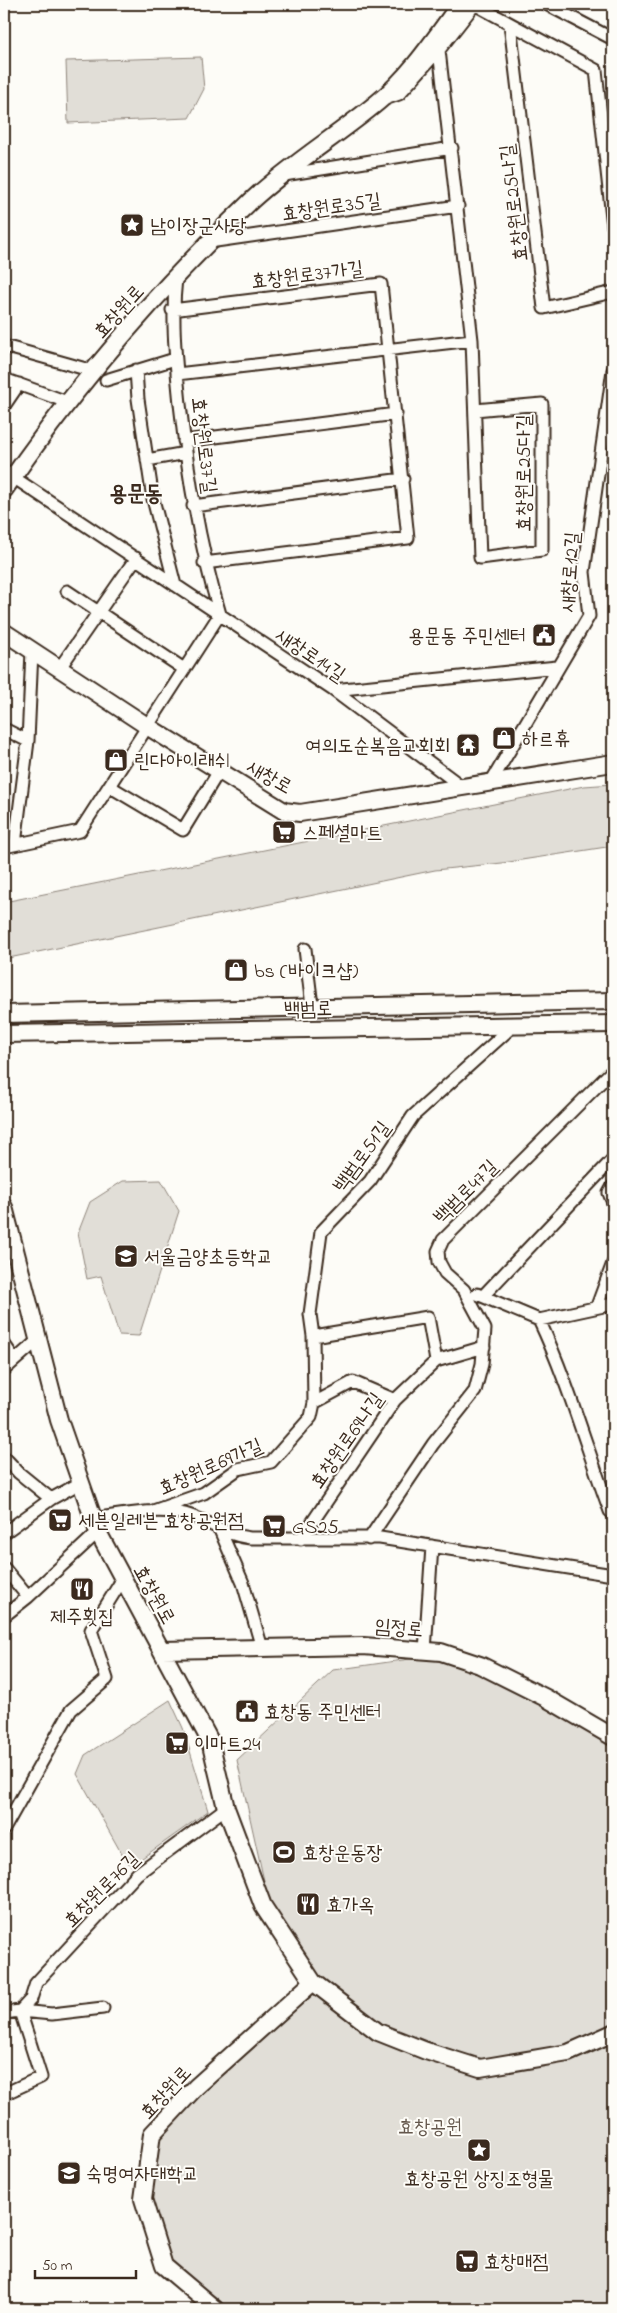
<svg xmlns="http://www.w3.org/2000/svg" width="617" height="2313" font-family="'Indie Flower','Poor Story',sans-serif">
  <rect width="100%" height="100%" fill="#fdfcf7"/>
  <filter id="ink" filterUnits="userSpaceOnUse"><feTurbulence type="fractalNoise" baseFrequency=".02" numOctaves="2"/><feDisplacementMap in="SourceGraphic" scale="10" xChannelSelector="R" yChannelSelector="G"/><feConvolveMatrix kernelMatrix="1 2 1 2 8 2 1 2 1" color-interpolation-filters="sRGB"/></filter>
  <g filter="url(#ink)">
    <path fill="#e1ded7" stroke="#8e847a" d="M201 57 204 89 189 118 68 123 66 61Z
      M613 784V846L502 863 435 870 4 959V902L584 786Z
      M161 1180 179 1211 139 1336 119 1335 101 1276 87 1279 78 1233 90 1202 123 1181Z
      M424 1657 439 1659 493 1680 613 1735V2309H228L169 2262 149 2197 158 2137 200 2090 319 1981 269 1903 237 1760 333 1670Z
      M170 1700 183 1728 208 1811 131 1866 124 1858 77 1774 85 1755Z"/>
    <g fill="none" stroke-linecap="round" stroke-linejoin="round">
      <g stroke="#3b2a1e" stroke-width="15">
        <path id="street" d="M474 4 596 70 613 227
          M546 4 613 39
          M510 24 544 308 613 292
          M439 50 472 340 480 558 542 550V404L475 410
          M385 99 399 94 439 50 475 4
          M284 175 452 148
          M209 242 458 206
          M172 310 381 284 408 538 204 563
          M4 346 93 371
          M136 370 138 399 153 499 175 585
          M177 374 472 340
          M4 379 67 402
          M106 380 175 359
          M4 406 19 384
          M184 441 396 414
          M147 460 186 453
          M4 471 333 690 461 786
          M193 506 403 479
          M67 591 184 669
          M59 669 136 558
          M333 690 557 667
          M4 729 28 741 32 651
          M491 782 589 616 584 572 613 370
          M109 786 183 830 219 771
          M15 844 28 741
          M4 847 80 831 220 614C199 545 188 476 180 404 176 362 171 321 176 278
          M305 949 312 1006
          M613 1186 609 1193 613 1203
          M477 1294 539 1320 613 1304
          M483 1296 613 1159
          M597 1306 613 1263
          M539 1320C568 1381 586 1447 610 1511L613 1514
          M313 1336 428 1317 436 1361
          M4 1344 15 1360
          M4 1370 39 1339
          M314 1403 353 1382 395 1400
          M4 1457 19 1473 51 1499 80 1483
          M153 1511 204 1493 238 1469 271 1462 311 1417 314 1403 313 1336 310 1314 321 1232 370 1181 413 1116 513 1026
          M93 1519C122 1515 156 1507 185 1514 208 1520 224 1535 250 1538H380L613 1575
          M220 1530 243 1583 262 1648
          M4 1533 51 1499
          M301 1539 395 1400 436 1361 484 1347
          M369 1539 433 1444 475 1391 482 1364 485 1329 464 1290 445 1273 439 1262 438 1251 443 1240 613 1070
          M4 1568 28 1597
          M4 1616 28 1597 98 1532
          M425 1651 432 1546
          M4 1829 71 1710 107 1679 91 1630 122 1580
          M4 2013 20 2011 31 1999 36 1983 137 1874 226 1808
          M4 2094 41 2077 20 2011 52 2014 103 2008"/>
      </g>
      <g stroke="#3b2a1e" stroke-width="20">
        <path id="secondary" d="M4 490C76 385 160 287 252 200 291 164 337 136 378 102 411 75 435 38 460 4
          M4 632 147 726 284 811 300 813 613 763
          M4 1014 613 1001
          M4 1034 613 1024
          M4 1207 59 1420 98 1532 210 1741 226 1808 263 1906 313 1982 196 2087 152 2134 143 2199 164 2266 215 2309
          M162 1650 363 1646 441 1652 480 1665 546 1698 613 1737
          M313 1982 378 2032 426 2051 480 2068 568 2053 613 2033"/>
      </g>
      <use href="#street" stroke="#fdfcf7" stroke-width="11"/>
      <use href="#secondary" stroke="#fdfcf7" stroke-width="16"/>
    </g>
  </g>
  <defs>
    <g id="sight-square" transform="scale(1.25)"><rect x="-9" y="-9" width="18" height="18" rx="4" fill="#3b2a1e" stroke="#fdfcf7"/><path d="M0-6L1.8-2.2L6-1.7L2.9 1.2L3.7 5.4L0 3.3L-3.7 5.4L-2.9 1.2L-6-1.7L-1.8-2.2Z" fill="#fff"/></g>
    <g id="civic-square" transform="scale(1.25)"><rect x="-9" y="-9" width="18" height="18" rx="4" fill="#3b2a1e" stroke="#fdfcf7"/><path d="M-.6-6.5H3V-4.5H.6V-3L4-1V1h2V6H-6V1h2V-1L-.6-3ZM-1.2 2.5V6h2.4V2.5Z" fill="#fff"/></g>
    <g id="shop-square" transform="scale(1.25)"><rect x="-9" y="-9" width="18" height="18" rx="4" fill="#3b2a1e" stroke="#fdfcf7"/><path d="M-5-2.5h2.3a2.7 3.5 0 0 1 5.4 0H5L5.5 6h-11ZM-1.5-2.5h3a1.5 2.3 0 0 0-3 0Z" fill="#fff"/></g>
    <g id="temple-square" transform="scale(1.25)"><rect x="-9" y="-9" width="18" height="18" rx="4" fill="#3b2a1e" stroke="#fdfcf7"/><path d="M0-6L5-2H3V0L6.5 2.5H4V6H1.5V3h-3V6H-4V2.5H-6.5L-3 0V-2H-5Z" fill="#fff"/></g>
    <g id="supermarket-square" transform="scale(1.25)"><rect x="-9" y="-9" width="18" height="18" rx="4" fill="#3b2a1e" stroke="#fdfcf7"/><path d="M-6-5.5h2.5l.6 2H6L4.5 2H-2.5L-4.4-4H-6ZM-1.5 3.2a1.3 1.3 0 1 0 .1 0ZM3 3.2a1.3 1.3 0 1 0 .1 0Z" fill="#fff"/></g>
    <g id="school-square" transform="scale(1.25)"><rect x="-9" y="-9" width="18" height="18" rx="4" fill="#3b2a1e" stroke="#fdfcf7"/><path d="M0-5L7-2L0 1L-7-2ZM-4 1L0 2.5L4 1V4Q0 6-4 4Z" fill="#fff"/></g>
    <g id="restaurant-square" transform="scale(1.25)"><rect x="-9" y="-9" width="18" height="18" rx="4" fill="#3b2a1e" stroke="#fdfcf7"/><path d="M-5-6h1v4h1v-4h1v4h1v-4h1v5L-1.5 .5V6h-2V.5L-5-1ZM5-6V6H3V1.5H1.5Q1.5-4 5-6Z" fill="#fff"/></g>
    <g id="stadium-square" transform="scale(1.25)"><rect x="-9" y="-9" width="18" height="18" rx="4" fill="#3b2a1e" stroke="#fdfcf7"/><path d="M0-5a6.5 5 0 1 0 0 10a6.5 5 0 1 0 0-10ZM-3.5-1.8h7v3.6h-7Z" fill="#fff"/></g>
    <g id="university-square" transform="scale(1.25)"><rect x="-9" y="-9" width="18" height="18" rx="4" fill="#3b2a1e" stroke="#fdfcf7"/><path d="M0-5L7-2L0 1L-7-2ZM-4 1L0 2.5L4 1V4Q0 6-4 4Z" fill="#fff"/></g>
  </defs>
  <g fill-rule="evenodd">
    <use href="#sight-square" x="132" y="225"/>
    <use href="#civic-square" x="544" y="635"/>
    <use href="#shop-square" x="504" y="738"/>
    <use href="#temple-square" x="468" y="745"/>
    <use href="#shop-square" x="116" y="760"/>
    <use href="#supermarket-square" x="284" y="832"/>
    <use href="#shop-square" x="236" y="970"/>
    <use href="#school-square" x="126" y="1256"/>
    <use href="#supermarket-square" x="60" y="1520"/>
    <use href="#supermarket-square" x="274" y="1526"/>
    <use href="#restaurant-square" x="82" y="1589"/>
    <use href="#civic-square" x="247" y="1711"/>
    <use href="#supermarket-square" x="177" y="1743"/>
    <use href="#stadium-square" x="284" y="1852"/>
    <use href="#restaurant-square" x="308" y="1904"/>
    <use href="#sight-square" x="479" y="2150"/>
    <use href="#university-square" x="69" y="2173"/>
    <use href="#supermarket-square" x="467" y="2261"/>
  </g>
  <g text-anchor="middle" stroke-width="4" stroke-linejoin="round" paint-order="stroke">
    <g font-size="20" fill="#3b2a1e" stroke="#fdfcf7">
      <text transform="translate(513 203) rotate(-97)" y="7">효창원로25나길</text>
      <text transform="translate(331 206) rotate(-8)" y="7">효창원로35길</text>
      <text transform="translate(307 274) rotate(-7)" y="7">효창원로37가길</text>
      <text transform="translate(118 311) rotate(-48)" y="7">효창원로</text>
      <text transform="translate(205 445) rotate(83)" y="7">효창원로37길</text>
      <text transform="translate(523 473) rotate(-90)" y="7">효창원로25다길</text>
      <text transform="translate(569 572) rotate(-86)" y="7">새창로12길</text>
      <text transform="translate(311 654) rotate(34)" y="7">새창로14길</text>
      <text transform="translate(270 776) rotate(30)" y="7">새창로</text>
      <text transform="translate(308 1008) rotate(-1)" y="7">백범로</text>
      <text transform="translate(361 1156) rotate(-54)" y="7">백범로51길</text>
      <text transform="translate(465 1191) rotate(-45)" y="7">백범로47길</text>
      <text transform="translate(346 1440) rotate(-55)" y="7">효창원로69나길</text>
      <text transform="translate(210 1466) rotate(-24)" y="7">효창원로69가길</text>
      <text transform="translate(155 1594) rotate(61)" y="7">효창원로</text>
      <text transform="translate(399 1627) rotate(5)" y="7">임정로</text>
      <text transform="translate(101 1889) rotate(-45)" y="7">효창원로76길</text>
      <text transform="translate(165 2092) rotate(-47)" y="7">효창원로</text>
    </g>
    <g font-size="20" fill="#3b2a1e" stroke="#fdfcf7" text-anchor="start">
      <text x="150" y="232">남이장군사당</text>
      <text x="526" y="642" text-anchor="end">용문동 주민센터</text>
      <text x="522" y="745">하르휴</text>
      <text x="450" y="752" text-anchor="end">여의도순복음교회회</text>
      <text x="134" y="767">린다아이래쉬</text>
      <text x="302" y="839">스페셜마트</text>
      <text x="254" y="977">bs (바이크샵)</text>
      <text x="144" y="1263">서울금양초등학교</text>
      <text x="78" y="1527">세븐일레븐 효창공원점</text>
      <text x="292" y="1533">GS25</text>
      <text x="82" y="1623" text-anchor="middle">제주횟집</text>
      <text x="264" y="1718">효창동 주민센터</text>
      <text x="194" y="1750">이마트24</text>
      <text x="302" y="1859">효창운동장</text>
      <text x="326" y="1911">효가옥</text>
      <text x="86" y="2180">숙명여자대학교</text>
      <text x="479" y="2185" text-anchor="middle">효창공원 상징조형물</text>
      <text x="484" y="2268">효창매점</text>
    </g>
    <g font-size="20" fill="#64574c" stroke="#fdfcf7">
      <text x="430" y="2133">효창공원</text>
    </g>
    <g font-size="22" font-weight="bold" fill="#3b2a1e" stroke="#fdfcf7">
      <text x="136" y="500">용문동</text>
    </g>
  </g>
  <rect width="617" height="2313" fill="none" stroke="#fdfcf7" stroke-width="20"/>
  <rect x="10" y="10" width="597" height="2293" fill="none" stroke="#3b2a1e" stroke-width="2" filter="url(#ink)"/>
  <path d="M35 2270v8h101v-8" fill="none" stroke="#3b2a1e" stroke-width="2.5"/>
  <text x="42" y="2270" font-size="15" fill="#3b2a1e" stroke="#fdfcf7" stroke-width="4" paint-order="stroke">50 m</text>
</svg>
